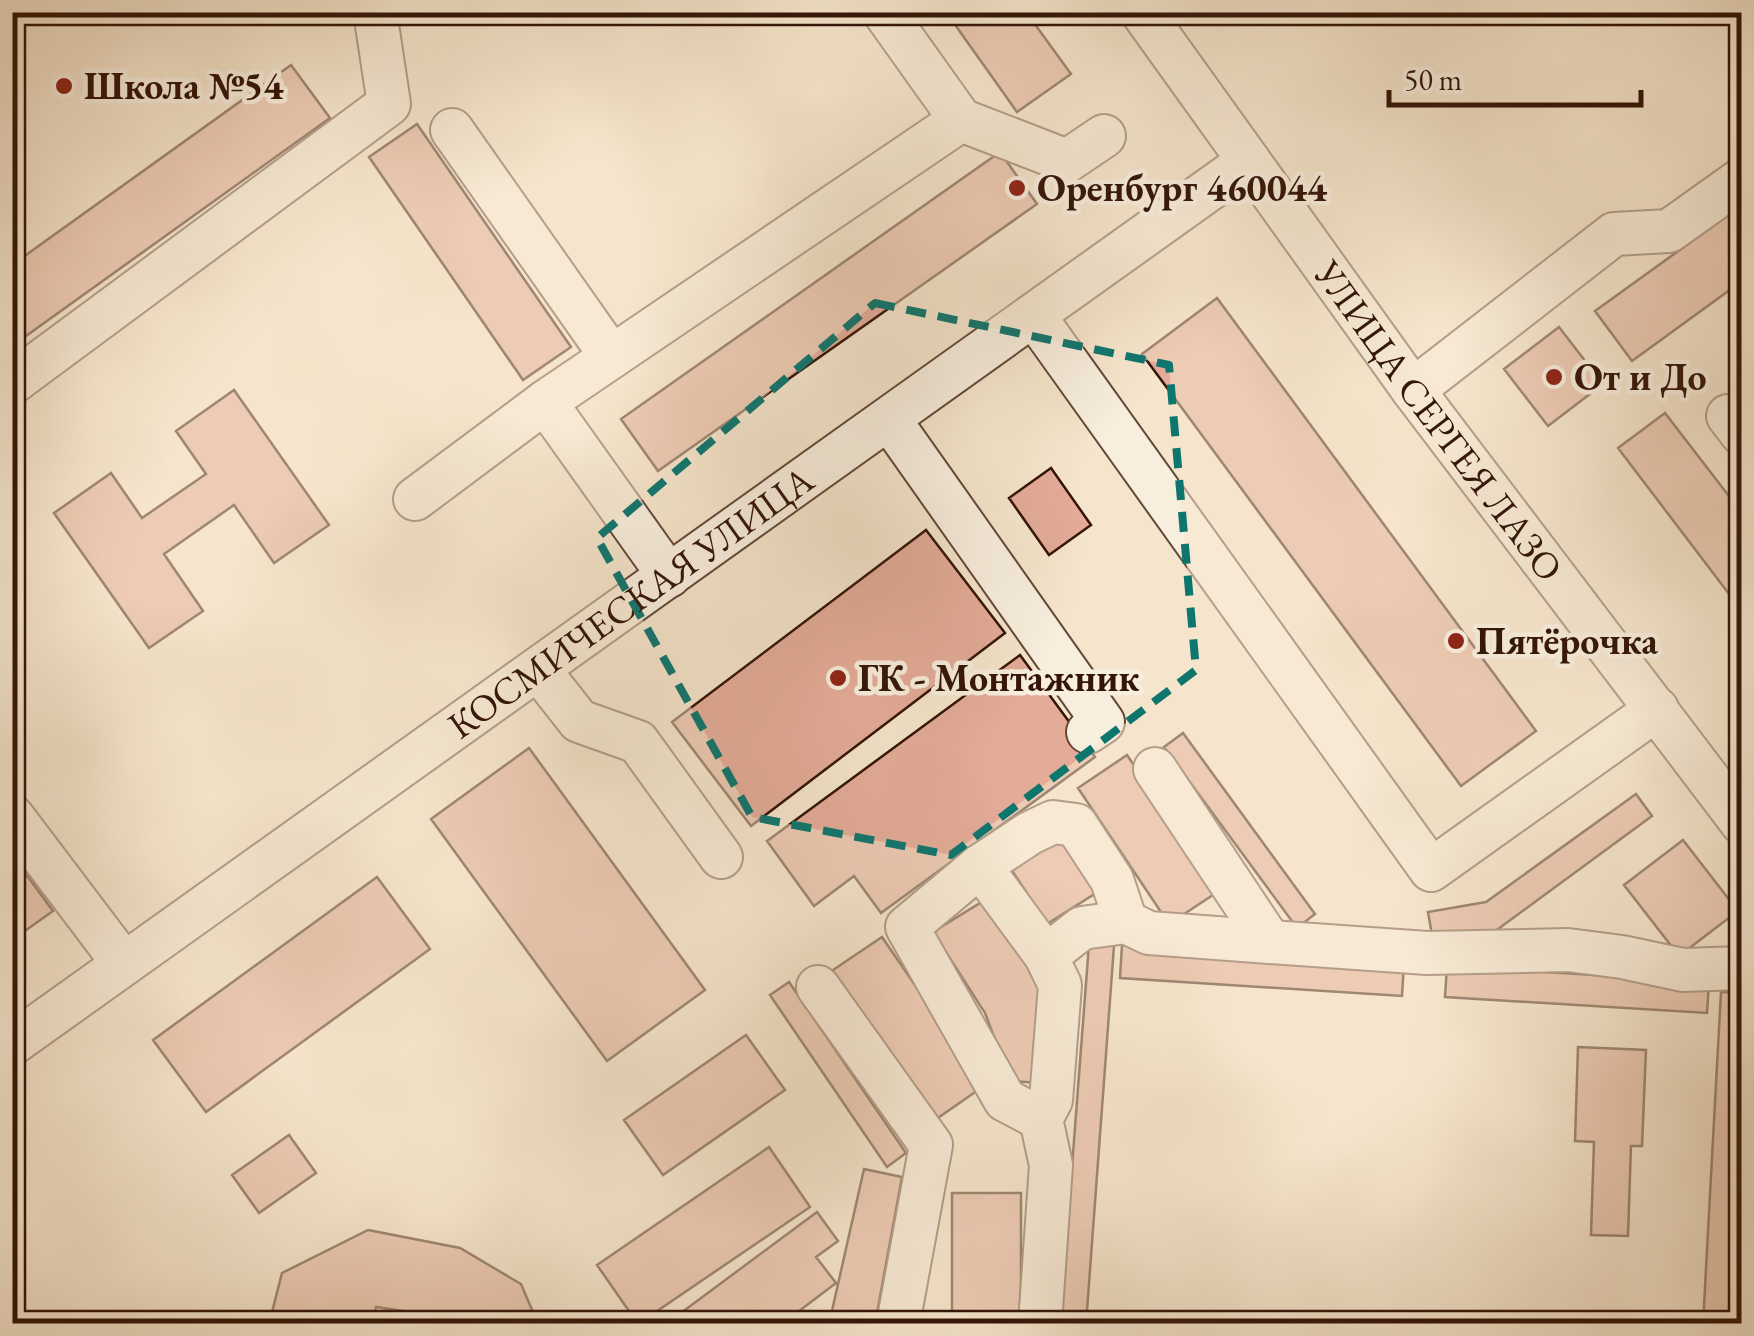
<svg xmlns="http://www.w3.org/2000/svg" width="1754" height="1336" font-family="'EB Garamond',serif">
  <rect width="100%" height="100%" fill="#f5e5cc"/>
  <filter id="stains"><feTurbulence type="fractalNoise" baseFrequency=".002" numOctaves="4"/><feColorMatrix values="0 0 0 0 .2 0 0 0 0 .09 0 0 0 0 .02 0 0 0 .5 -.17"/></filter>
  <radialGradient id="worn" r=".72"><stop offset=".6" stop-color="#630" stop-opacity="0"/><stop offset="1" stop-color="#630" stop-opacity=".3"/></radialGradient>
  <path fill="#e3ab98" stroke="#331407" stroke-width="2.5" d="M946 12H1026L1071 74 1017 112Z
    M291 65 330 118 12 346V265Z
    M417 124 571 347 523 380 369 157Z
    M1000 152 1037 204 658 471 621 419Z
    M1742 205V281L1632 361 1595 311Z
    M1217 298 1536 731 1461 786 1142 354Z
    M1559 327 1603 384 1548 426 1504 369Z
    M234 390 329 525 274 563 234 505 164 554 203 611 149 648 54 513 111 473 142 518 206 474 176 431Z
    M1665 413 1742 513V611L1618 448Z
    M1051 468 1091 525 1049 555 1009 498Z
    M926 530 1005 633 751 826 672 722Z
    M1020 655 1095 757 881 913 854 876 814 906 767 841Z
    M1183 733 1315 914 1297 928 1164 747Z
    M529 748 705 990 607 1061 431 819Z
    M1127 755 1219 891 1169 924 1078 788Z
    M1636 794 1652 816 1494 932 1433 941 1428 912 1486 902Z
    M1060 837 1096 893 1047 924 1011 869Z
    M1683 840 1738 911 1679 956 1624 885Z
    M14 858 53 911 12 940V860Z
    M377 877 430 949 206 1112 153 1040Z
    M985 900 1044 986 1038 1083 1011 1081 985 1013 933 932Z
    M882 937 984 1086 932 1122 830 972Z
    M1089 944 1114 946 1086 1324H1060Z
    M1122 945 1404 963 1402 996 1120 978Z
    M1447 966 1709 982 1707 1013 1445 997Z
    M789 982 906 1153 887 1167 770 995Z
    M1721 992 1742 993 1741 1324H1703Z
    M746 1035 785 1090 663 1175 624 1120Z
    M1578 1047 1646 1050 1642 1146H1631L1628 1236 1591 1235 1594 1142 1575 1141Z
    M289 1135 316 1173 259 1213 232 1175Z
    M769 1147 810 1207 638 1324 597 1265Z
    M864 1169 902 1177 875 1324H829Z
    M952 1193H1021V1324H952Z
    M817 1212 838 1241 816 1257 836 1283 782 1324H666Z
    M368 1230 460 1248 521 1284 538 1324H451L448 1318 376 1307 373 1324H269L282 1273Z"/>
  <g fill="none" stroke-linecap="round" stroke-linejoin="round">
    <g stroke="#644838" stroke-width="46">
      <g id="minor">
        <path id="s1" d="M1142 12 1413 390 1742 823"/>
        <path d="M961 120 1067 161 1104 136"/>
        <path d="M452 130 611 356"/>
        <path d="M1034 316 1431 870 1657 709"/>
        <path d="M12 383 389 104 375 12"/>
        <path d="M1413 390 1614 234 1669 231 1742 179"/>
        <path d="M1728 416 1742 434"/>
        <path d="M889 419 1103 722 1088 732"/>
        <path d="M415 499 545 402"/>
        <path d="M669 576 545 402 961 120 884 12"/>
        <path d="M538 669 579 721 638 742 721 857"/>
        <path d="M1155 769 1270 942"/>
        <path d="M12 816 124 964"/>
        <path d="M980 866 1046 956 1060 985 1051 1100 1041 1119 1051 1165 1040 1324"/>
        <path d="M1046 956 1082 928 1126 922 1149 933 1270 942 1427 953 1568 950 1622 957 1683 970 1742 968"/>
        <path d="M818 987 931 1145 898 1324"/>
        <path id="s2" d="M12 1044 1249 161"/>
        <path d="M1041 1119 1005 1100 907 927 980 866 1030 833 1053 822 1076 825 1112 880 1126 922"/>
      </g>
    </g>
    <use href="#minor" stroke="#f8eede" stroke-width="42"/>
  </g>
  <path d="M0 0H1754V1336H0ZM875 303 1169 365 1196 670 951 855 752 817 597 538Z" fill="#f5e5cc" fill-opacity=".55" fill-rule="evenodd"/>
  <path fill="none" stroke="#0f766e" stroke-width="8" stroke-dasharray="20 12" stroke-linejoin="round" d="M875 303 1169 365 1196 670 951 855 752 817 597 538Z"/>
  <g fill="#8f2418" stroke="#f8eede" stroke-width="4">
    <circle cx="64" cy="86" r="10"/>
    <circle cx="1017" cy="188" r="10"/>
    <circle cx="1554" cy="377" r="10"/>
    <circle cx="1456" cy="641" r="10"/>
    <circle cx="838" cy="678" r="10"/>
  </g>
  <g text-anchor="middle" stroke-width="9" stroke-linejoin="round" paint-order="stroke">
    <g font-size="38" font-weight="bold" fill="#331407" stroke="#f8eede" text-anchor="start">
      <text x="84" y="99">Школа №54</text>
      <text x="1037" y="201">Оренбург 460044</text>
      <text x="1574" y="390">От и До</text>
      <text x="1476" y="654">Пятёрочка</text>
      <text x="858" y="691">ГК - Монтажник</text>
    </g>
    <g font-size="38" fill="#331407" stroke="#f8eede">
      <text dy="13" stroke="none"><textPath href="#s1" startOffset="505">УЛИЦА СЕРГЕЯ ЛАЗО</textPath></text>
      <text dy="13" stroke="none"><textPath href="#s2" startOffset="760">КОСМИЧЕСКАЯ УЛИЦА</textPath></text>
    </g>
  </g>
  <rect width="1754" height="1336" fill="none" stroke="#f5e5cc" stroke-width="50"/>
  <rect x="15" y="15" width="1724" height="1306" fill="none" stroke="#331407" stroke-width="5"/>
  <rect x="25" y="25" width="1704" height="1286" fill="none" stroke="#331407" stroke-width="2.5"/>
  <path d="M1389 90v15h252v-15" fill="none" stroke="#331407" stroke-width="5"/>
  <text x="1404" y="90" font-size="30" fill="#331407" stroke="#f8eede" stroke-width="8" paint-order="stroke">50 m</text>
  <rect width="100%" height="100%" filter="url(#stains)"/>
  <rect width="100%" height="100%" fill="url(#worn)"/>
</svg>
